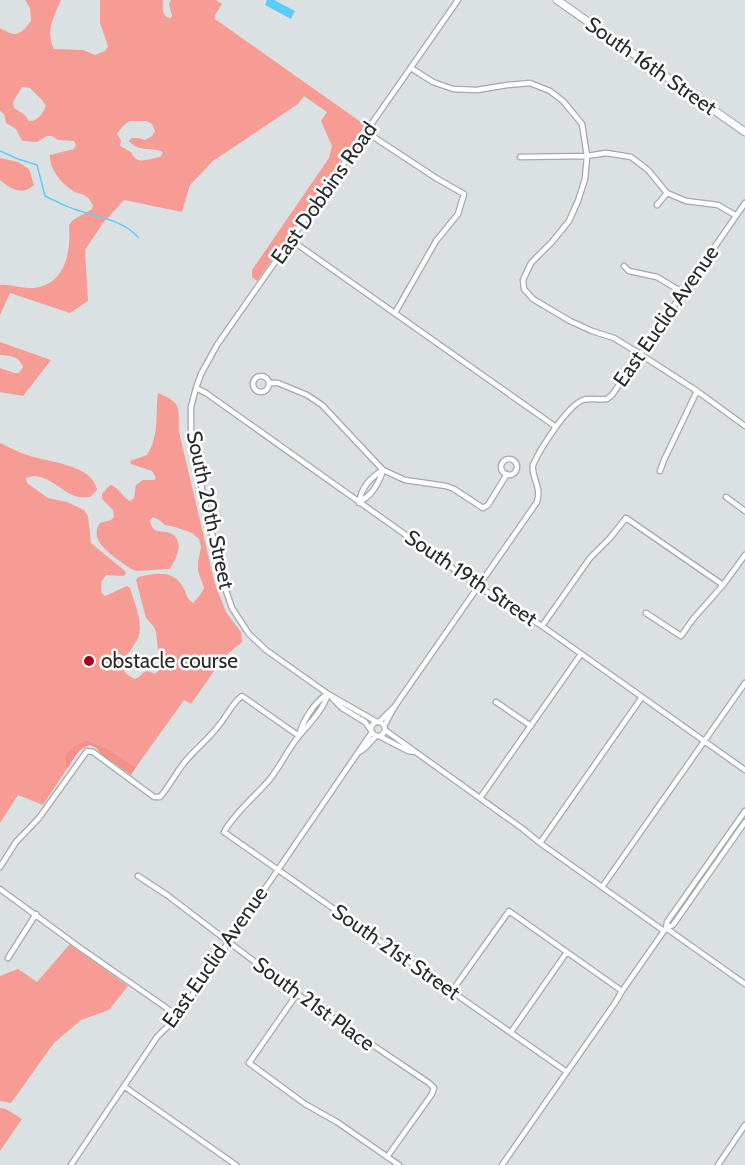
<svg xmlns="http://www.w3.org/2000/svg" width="745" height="1165" font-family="Cabin,sans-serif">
  <rect width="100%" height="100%" fill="#dbe1e3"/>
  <path fill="#f79b95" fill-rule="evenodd" d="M25 0H61C54 16 45 32 54 49L83 50 95 55 105 51 108 46 100 23V0H163C163 8 161 17 171 18L172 16 169 4 171 0H216L222 4 215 15V19L365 125 257 281 252 277V270L329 158 332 146 321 121 327 112 304 96 298 104 213 161 190 185 182 212 124 200 103 223 85 250 88 301 70 313 10 293 0 315V285C11 284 22 289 33 288 66 285 71 251 69 225L73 220 92 209 93 205C91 203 90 199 87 197 84 194 78 194 73 191 62 184 49 169 50 155L74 149 76 145 74 141 58 140 52 136H47L37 142 23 141 21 139 16 129 6 123 4 114 0 111V28C17 38 20 35 31 21L30 8ZM22 87 30 88 42 100 46 106C42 114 39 121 29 121L25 115 14 108 13 102ZM129 121H146L152 124 155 131 152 136 145 140 138 138H131L129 141C137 151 149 148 161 151L163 153 160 157C147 159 137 166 131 152L120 146 121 140 117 134 122 127Z
    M0 158 18 162 29 169 34 185C23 196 10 189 0 180Z
    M0 342 51 360 23 396 0 392V368L14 373H19L23 367C19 356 11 356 0 355Z
    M158 393C183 404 178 406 179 432L215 584 226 612 241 632 242 642 224 657 191 704 184 700 136 767 109 749 87 740 65 760 66 770 43 805 18 795 0 823V443C9 447 18 452 27 455 46 462 93 464 97 490L90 497C85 497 79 498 75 496 59 490 44 470 26 478L27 483 48 498 67 502 84 510 88 516 91 543 125 571 126 574 123 576 106 575 101 582V592L105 596 127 586 130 588C134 603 145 625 137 640 132 649 125 656 121 665L126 674 135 679 139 677 144 672 148 671 155 674 160 669 156 632 154 627 146 618 136 580 138 577C157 573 175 569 185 591 187 596 187 599 193 603L200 595 204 588 198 571V562L201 547 199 539 192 533 175 527 165 525 159 520 153 517 150 520C153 537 161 528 172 534 185 542 176 561 169 569L136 571 131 569C118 559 86 542 100 523L111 520 114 517 113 510 102 499V494L110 485C119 487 122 497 130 501L134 498 136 485 143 480H154L156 478 152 471 131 464 130 461 147 455C160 434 155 415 158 393Z
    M70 944 128 986 109 1010 81 1020 54 1043 11 1103 0 1101V976L18 969 37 982Z
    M0 1108 6 1109 22 1119 0 1151Z"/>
  <path fill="#f29089" d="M87 740 109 749 136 767 131 775 102 755 96 748 90 745C76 749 74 760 66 770 63 749 71 749 87 740Z"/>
  <path fill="#5eccfa" d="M267 0H274L295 11 291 19 265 5Z"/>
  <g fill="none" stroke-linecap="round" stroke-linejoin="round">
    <path stroke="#5eccfa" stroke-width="1.5" d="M0 151 18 159 37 165 45 196C56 201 66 207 77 210 97 217 123 220 138 237"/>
    <g stroke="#a3a9ac" stroke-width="7">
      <path id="street" d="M411 68 433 82 453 89 477 90 507 85 530 83 550 91 563 101 582 124 587 156 606 153 631 157 648 170 667 193 686 201 718 205 735 215
        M366 132 436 178 464 194 458 214 436 241 395 313
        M520 157 587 156 585 179 578 201 569 221 552 242 531 263 523 280 524 289 533 299 570 321 592 331 614 338 640 354 697 391 745 426
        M657 205 667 193
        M291 240 556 427
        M624 266 629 271 657 277 682 292
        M253 384a8 8 0 1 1 16 0a8 8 0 1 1-16 0Z
        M269 383H278L307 395 322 405 383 470 405 480 446 486 454 489 483 508 488 505 507 474
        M196 388 206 393 479 587 542 626 745 770
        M501 467a8 8 0 1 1 16 0a8 8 0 1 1-16 0Z
        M660 471 664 460 697 391
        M726 497 745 511
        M359 502C372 496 379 483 383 470
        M359 503C361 488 371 477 383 470
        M646 613 681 636 693 619 723 585 745 555
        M542 626 590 558 610 538 626 518 723 585
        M328 694C323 710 310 723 299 736 288 749 281 765 270 779 255 797 236 811 224 832L567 1072
        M332 698 342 708 365 722 371 730
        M496 702 531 726
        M377 722 328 694 266 650 249 634 232 608 222 579 198 471 191 431V407L196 388 201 374 217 345 458 0
        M379 722 393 708
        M371 729a7 7 0 1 1 14 0a7 7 0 1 1-14 0Z
        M384 726 395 706 537 502C542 485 531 479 533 465 540 449 567 406 583 400 589 398 600 400 607 399L612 395 745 203
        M385 730 523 829 540 843 664 931
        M299 736C302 721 315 702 327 694
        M379 736 408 751 415 752
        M361 751 367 746 376 736
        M480 798 581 654
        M540 843 642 697
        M0 867 16 842 39 818 87 751 93 752 154 797H160C169 787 175 774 184 763 195 749 209 739 219 725 227 716 232 703 242 696L299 736
        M138 876 167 895 297 994 429 1083 434 1088 432 1094 387 1157
        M602 887 745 683
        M0 889 79 947 178 1016
        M666 928 673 925 745 822
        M666 928 745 984
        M8 958 36 914
        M452 991 509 911 622 991
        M297 994 249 1063 305 1104 337 1122 399 1165
        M511 1032 567 952
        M125 1087 236 1165
        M71 1165 157 1037 178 1016 372 732
        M502 1165 615 1003 622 991 666 928 667 922 745 811
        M718 1165 745 1125"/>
    </g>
    <g stroke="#a3a9ac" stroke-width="9">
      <path id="secondary" d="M557 0 745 132"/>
    </g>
    <use href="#street" stroke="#fff" stroke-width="4.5"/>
    <use href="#secondary" stroke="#fff" stroke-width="7"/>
  </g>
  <circle fill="#a2051b" stroke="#fff" stroke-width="2" cx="89" cy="661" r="6"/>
  <g text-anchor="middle" stroke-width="5" stroke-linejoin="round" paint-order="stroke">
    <g font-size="21" fill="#282a2b" stroke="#fff">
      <text transform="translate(651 66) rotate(35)" y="7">South 16th Street</text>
      <text transform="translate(324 193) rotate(-55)" y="7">East Dobbins Road</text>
      <text transform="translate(666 316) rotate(-55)" y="7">East Euclid Avenue</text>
      <text transform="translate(210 510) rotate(78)" y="7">South 20th Street</text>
      <text transform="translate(471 578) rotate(34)" y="7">South 19th Street</text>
      <text transform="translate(396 952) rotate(35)" y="7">South 21st Street</text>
      <text transform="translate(215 957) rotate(-55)" y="7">East Euclid Avenue</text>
      <text transform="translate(314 1004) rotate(36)" y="7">South 21st Place</text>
    </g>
    <g font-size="21" fill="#282a2b" stroke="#fff" text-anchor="start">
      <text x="101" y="668">obstacle course</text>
    </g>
  </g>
</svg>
